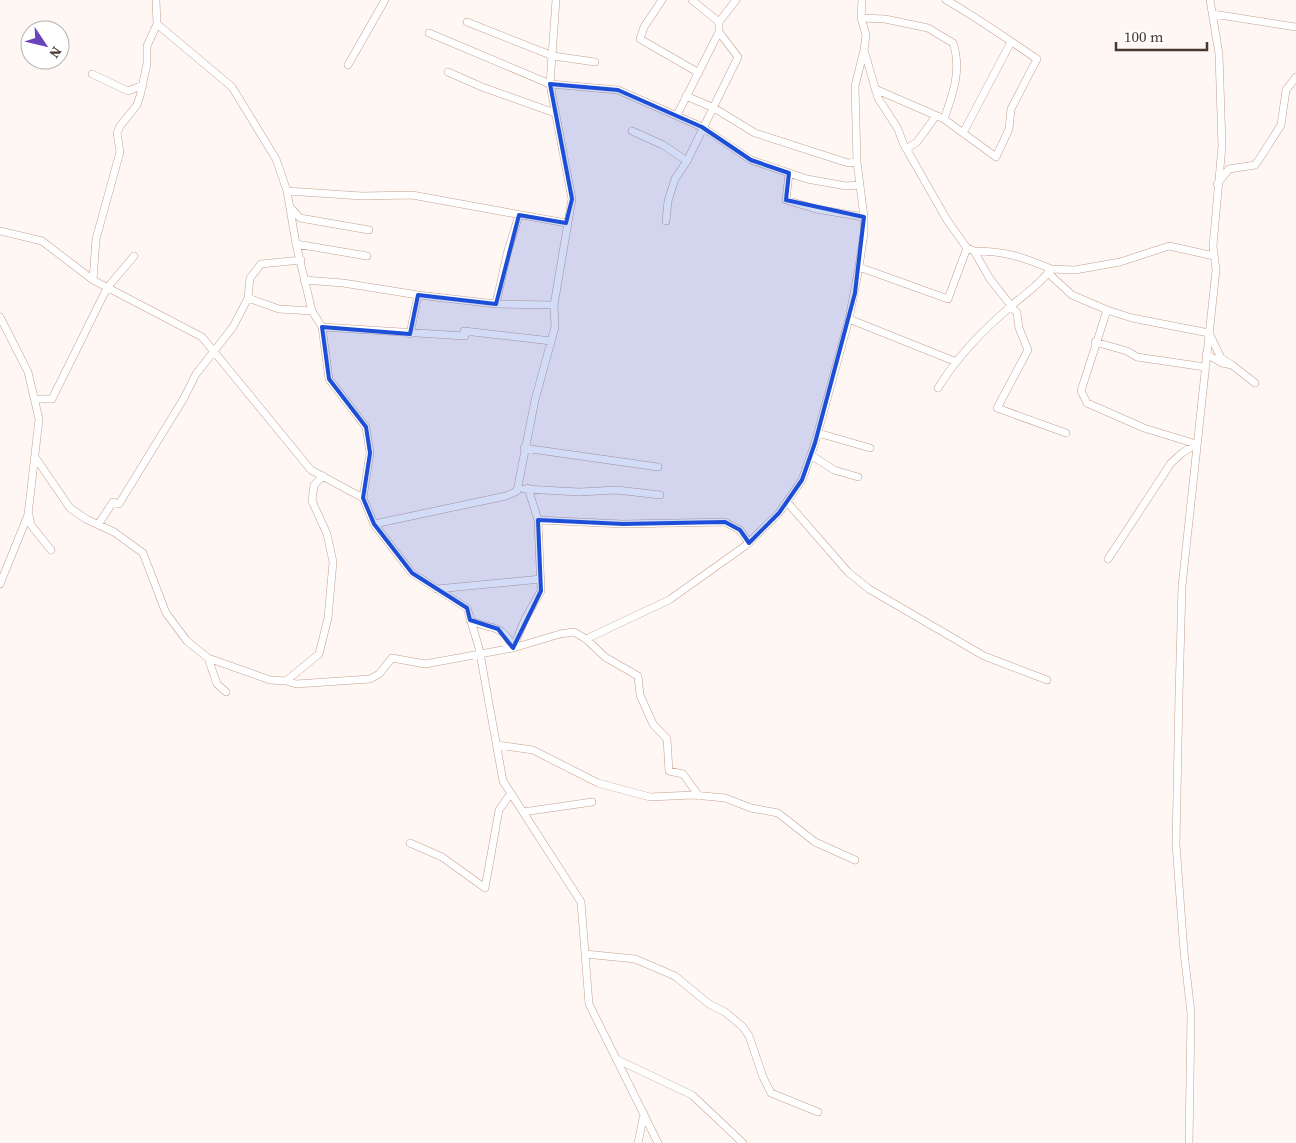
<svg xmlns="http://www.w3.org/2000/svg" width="1296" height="1143" font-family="'Source Serif 4',serif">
  <rect width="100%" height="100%" fill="#fff7f3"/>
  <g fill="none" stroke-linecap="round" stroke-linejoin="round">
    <g stroke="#c3a08d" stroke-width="8">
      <path id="minor" d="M662 0 644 27 640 39 699 73
        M692 0 719 22
        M862 0 861 18 866 35 864 50 878 98 898 129 903 143 947 220 967 248 974 251 990 279 1017 313 1019 328 1028 350 997 408 1066 433
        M946 0C978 18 1007 39 1037 59L1011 109 1009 129 996 157 963 133 1011 42
        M1213 14 1296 27
        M861 18 885 19 928 28 953 43C962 69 953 94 944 119L963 133
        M467 22 553 56 595 62
        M157 24 232 87 276 159 287 191 296 244 312 311 322 327 329 379 366 427 370 453 363 498
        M429 33 550 84 618 90 702 127 751 160 807 179 846 186 860 185
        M348 65 385 0
        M448 72 482 87 555 113
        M92 74 128 91 143 85
        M875 89 944 119
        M686 96 714 108 755 133 848 163 857 162
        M677 115 719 32V22L736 0
        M632 131 663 145 687 161
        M906 149 917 142 936 116
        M789 173 786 200 816 209 864 217
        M1217 184 1229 169 1255 165 1260 158 1281 125 1286 90 1296 77
        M287 191 362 196 412 195 566 223
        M290 207 300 218 369 230
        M666 221 668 201 675 179 687 161 738 57 719 32
        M0 231 42 241 93 280 202 337 311 470 363 498 374 524 412 573 467 608 479 648 503 781 581 902 589 1004 658 1143
        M296 244 367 256
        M974 251C1005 251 1023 257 1051 269
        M859 267 948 299 967 248
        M1048 273 1072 295 1107 310 1132 318 1209 333 1221 358 1232 365
        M93 280 96 239 120 152 117 133 120 126 137 105 140 96 147 64V46L157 24 156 0
        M304 280 343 283 418 295 410 334
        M418 295 496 304 554 305
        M248 298 279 309 312 311
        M496 304 507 254 519 215
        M1107 310 1081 391 1087 403 1144 428 1196 444 1182 453 1171 463 1108 559
        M0 317 28 372 39 419 28 515 0 584
        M849 319 954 361
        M322 327 465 336
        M464 331 551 341
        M1095 342 1127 351 1137 357 1205 367
        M1206 354 1222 363 1232 365 1255 383
        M938 388C957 357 982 331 1009 308 1024 294 1039 286 1051 269L1075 270 1120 262 1169 246 1214 256
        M35 399H52L107 288 134 256
        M818 433 870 448
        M524 448 658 467
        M811 455 834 470 858 477
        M35 457 70 508 86 519 114 532 143 553 166 613 187 641 208 658 217 684 226 692
        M524 489 579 492 617 490 660 495
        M787 502 848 572 869 589 984 656 1047 680
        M29 515 31 525 51 550
        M538 520 623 524 725 522 740 530 749 543
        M374 524 506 496 517 491 535 400 555 327 554 305 572 199 550 84 556 0
        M98 525 113 502 119 504 184 398 196 374 233 327 248 298 250 278 261 264 301 260
        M437 589 541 579
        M470 620C491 631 502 622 513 648L525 619 541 591 538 520 528 488
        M586 639 669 600 745 546 779 513 802 480 815 443 849 319 859 267 864 233V217L857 162 855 86 864 50
        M208 658 270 680 286 681 319 654 328 618 333 562 327 534 312 501 314 485 323 476
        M286 681 296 684 370 679 379 674 392 658 425 664 513 648 560 634 574 632 586 639 605 657 638 676 640 695 653 724 667 739 669 771 683 774 699 796
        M497 745 533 750 598 783 650 797 693 795 725 798 751 808 778 813 815 842 855 860
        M523 812 592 802
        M410 843 442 857 485 888 499 810 511 793
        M585 954 635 959 675 976 709 1004 725 1012 743 1027 749 1036 763 1077 771 1093 818 1112
        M616 1059 692 1095 743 1143
        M638 1143 644 1114
        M1189 1143 1191 1013 1184 952 1176 844 1179 695 1182 586 1216 270 1213 246 1222 146 1219 54 1210 0"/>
    </g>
    <use href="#minor" stroke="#fff" stroke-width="7"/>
  </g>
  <path fill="#1d4ed8" fill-opacity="0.2" stroke="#1d4ed8" stroke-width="4" stroke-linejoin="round" d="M550 84 618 90 702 127 751 160 789 173 786 200 864 217 855 293 815 443 802 480 779 513 749 543 740 530 725 522 623 524 538 520 541 591 513 648 498 629 470 620 467 608 412 573 374 524 363 498 370 453 366 427 329 379 322 327 410 334 418 295 496 304 519 215 566 223 572 199Z"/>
  <g transform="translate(45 45) rotate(125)"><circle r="24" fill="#ffffff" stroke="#b6b0ad"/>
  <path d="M0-4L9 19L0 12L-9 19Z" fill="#6a44bd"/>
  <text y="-8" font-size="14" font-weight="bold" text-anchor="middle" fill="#483931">N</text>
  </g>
  <path d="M1116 42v8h91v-8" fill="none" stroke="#483931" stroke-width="2.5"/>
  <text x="1124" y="42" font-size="15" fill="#483931" stroke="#ffffff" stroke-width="4" paint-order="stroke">100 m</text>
</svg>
